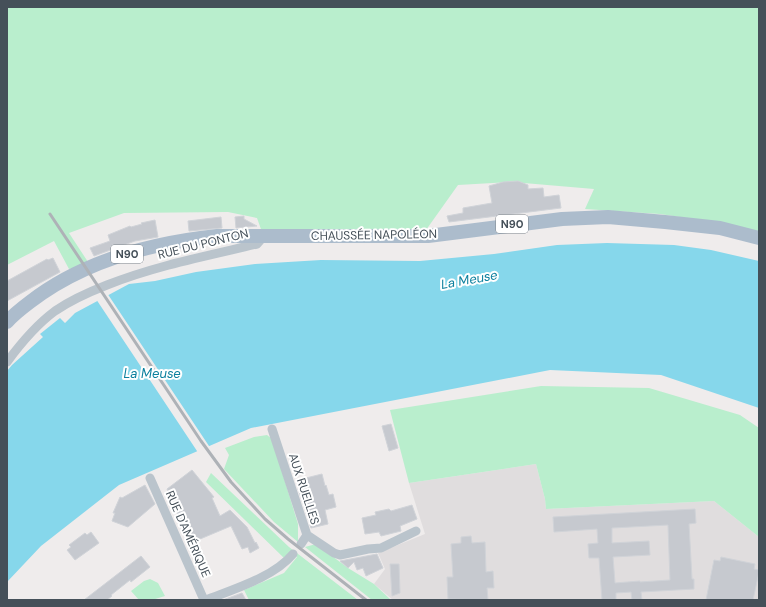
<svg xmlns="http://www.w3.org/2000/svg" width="766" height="607" font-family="'DM Sans',sans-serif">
  <rect width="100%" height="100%" fill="#efecec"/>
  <path fill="#e0ddde" d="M536 464 545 499 546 509 714 501 759 537V600H393L374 584 385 569 378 553 425 534 409 483Z"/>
  <path fill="#b9eecd" d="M7 7H759V232L726 224 660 214 585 209 594 189 512 182 458 185 426 230 262 232 257 218 228 212 124 213 69 233 90 265 69 269 54 241 7 265Z
    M541 386 649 388 740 415 759 428V537L714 501 546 509 545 499 536 464 409 483 390 410Z
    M267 435 272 439 298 524V542L274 522 224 469 229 455 225 448 254 437Z
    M211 473 289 547 358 600H249L244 590 284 573 297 557 291 552 285 559 206 482Z
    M316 544 348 568 374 584 391 600H372L305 547Z
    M150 579 158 583 165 596 152 600H139L131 591 144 581Z"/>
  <path fill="#86d7eb" d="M607 243 674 245 711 250 759 261V408L661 375 550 370 251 428 119 485 41 546 7 582V371L12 365 43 337 40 334 60 318 65 323 75 313 129 284 155 281 196 272 255 264 321 260 420 261 494 254 557 245Z"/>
  <path fill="#efecec" d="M107 293 209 446 210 448 198 453 197 451 96 299Z"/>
  <path fill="#c6c9cf" stroke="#d0d3d8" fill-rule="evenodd" d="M518 181 528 185V189L543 188 544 197 559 195 561 208 449 222 447 216 463 213V208L492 203 489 186 503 182Z
    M244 216V219L257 226 236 228 235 217Z
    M221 217 222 228 189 231 188 221Z
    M155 220 158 237 135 241 94 256 90 248 110 241 108 235 130 226 131 227 142 224 141 223Z
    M53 258 60 272 7 301V281L47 259 48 260Z
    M391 424 398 448 389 451 382 426Z
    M192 470 214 497 212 498 220 516 230 510 247 527 255 543 256 542 259 548 250 553 248 547 242 549 231 526 193 542 188 531H185L167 489Z
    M322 474 325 486 326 485 329 495 333 494 336 507 325 510 328 524 311 528 298 489 308 486 306 478Z
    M145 485 155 504 128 527 112 521 115 513H113L120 497 122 498Z
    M412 505 417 519 400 526 401 531 381 536 379 532 365 534 362 518 376 515 375 512 389 509 391 511Z
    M695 509 696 523 689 524 692 579H694V589L641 592 642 600H632L631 592 616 593V600H602L599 558H589L588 544 598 543 597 529 554 532 553 517ZM668 525 670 580 640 582V581L615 583 613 557 650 555 649 541 612 543V528Z
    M91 532 99 543 75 560 67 550 71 547 69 545 85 533 87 535Z
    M471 536 472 543 485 542 486 572 493 571 494 588H487L488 600 448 599 447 577H453L451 544 461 543V537Z
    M377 554 383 568 366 576 363 568 357 570 354 562 348 568 340 561Z
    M141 556 150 567 131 582 130 580 111 595 112 596 107 600H84Z
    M721 557 755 564 754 569 759 570V572L753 600H706L714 560 720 561Z
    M390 564H399L400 593 392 596Z
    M242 593 246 600H223L231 597Z"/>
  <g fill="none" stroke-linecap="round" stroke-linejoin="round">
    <path stroke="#bac4cc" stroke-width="9" d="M7 362C21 343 36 325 55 311 71 300 89 292 107 285 155 266 206 256 257 244L264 236
      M272 429 307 535 334 553 340 555 368 549 381 548 416 531
      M150 478 204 600
      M301 544 307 535
      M206 600C234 589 274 577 293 554"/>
    <path stroke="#acbccc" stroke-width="14" d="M7 322C14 314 22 308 30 302 83 261 151 243 217 236H428L562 219 608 217 665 222 720 228 759 238"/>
    <path stroke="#aeb2b7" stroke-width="3" d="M50 214 201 441 231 482 265 519 288 539 366 600"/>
  </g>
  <g text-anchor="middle" stroke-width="4" stroke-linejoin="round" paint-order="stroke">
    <g fill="#fff" stroke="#7d848b" stroke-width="1">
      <rect x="496" y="215" width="32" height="18" rx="3"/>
      <rect x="111" y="245" width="32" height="18" rx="3"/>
    </g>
    <g font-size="11" font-weight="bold" fill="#455059">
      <text x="512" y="228">N90</text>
      <text x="127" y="258">N90</text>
    </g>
    <g font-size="12" fill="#455059" stroke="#fff">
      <text transform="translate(374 235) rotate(-1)" y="4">CHAUSSÉE NAPOLÉON</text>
      <text transform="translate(203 244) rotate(-14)" y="4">RUE DU PONTON</text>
      <text transform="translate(304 489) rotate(72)" y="4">AUX RUELLES</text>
      <text transform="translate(188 534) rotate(66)" y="4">RUE D'AMÉRIQUE</text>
    </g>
    <g font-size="13" font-style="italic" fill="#0d809e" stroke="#fff">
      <text transform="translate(469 279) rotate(-10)" y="5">La Meuse</text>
      <text x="152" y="378">La Meuse</text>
    </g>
  </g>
  <rect width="766" height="607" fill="none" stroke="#455059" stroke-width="16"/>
</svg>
